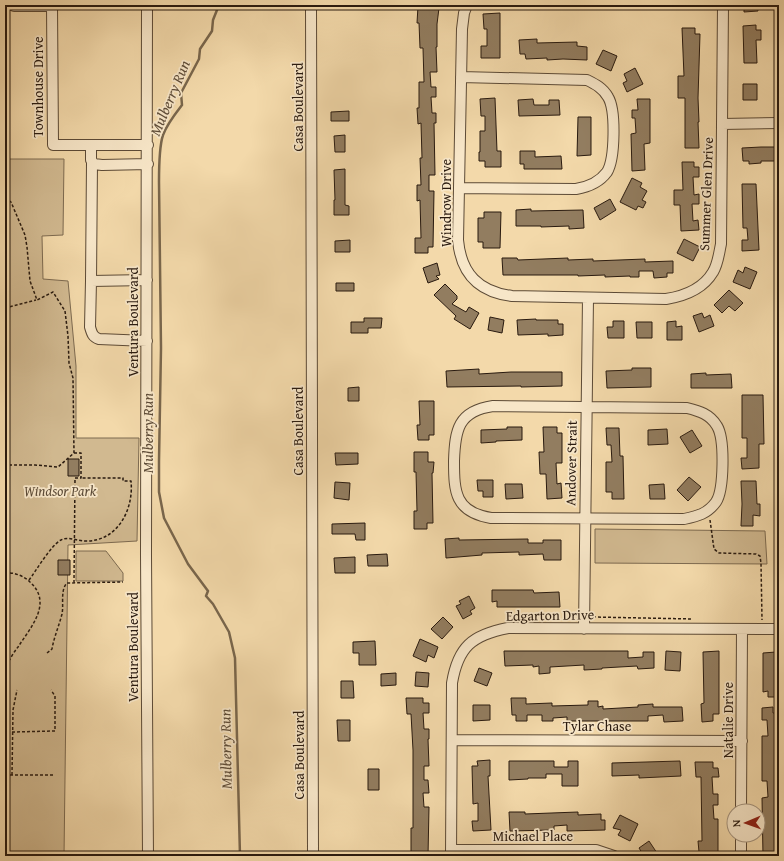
<svg xmlns="http://www.w3.org/2000/svg" width="784" height="861" font-family="'Gentium Book Plus',serif">
  <rect width="100%" height="100%" fill="#f3d9aa"/>
  <filter id="stains"><feTurbulence type="fractalNoise" baseFrequency=".005" numOctaves="4"/><feColorMatrix values="0 0 0 0 .2 0 0 0 0 .09 0 0 0 0 .02 0 0 0 .5 -.17"/></filter>
  <radialGradient id="worn" r=".72"><stop offset=".6" stop-color="#630" stop-opacity="0"/><stop offset="1" stop-color="#630" stop-opacity=".3"/></radialGradient>
  <path fill="#d1b990" stroke="#7d6a50" d="M5 159H64L63 235 42 236 43 279 68 281 76 366V438H139L137 541 68 545 64 856H5Z
    M595 529 765 531 767 564 595 563Z
    M76 551H106L123 573V581H76Z"/>
  <g fill="none" stroke-linecap="round" stroke-linejoin="round">
    <path stroke="#79664c" stroke-width="2.5" d="M219 5 213 20 212 31 200 49 199 59 181 93 182 105C175 114 167 124 163 135 159 147 159 169 159 182L161 348 159 461V492L164 518 188 564 208 591 206 596 213 604 229 632 235 658 240 856"/>
  </g>
  <path fill="#927d60" stroke="#291a0f" d="M744 5H757L758 11 744 12Z
    M418 6 439 8 437 24V47H436L437 72H430L431 87H436V97H431L432 113H436V123H434L435 175H429V191H434L433 247H428V253H415V238H421L420 200 417 201V185H421L420 158H422L421 123 418 124 417 108H419V82H424L423 48H420L419 23H417Z
    M500 13V58H481V46H487V29H484L483 14Z
    M756 25V30H761V40H756L757 63H744L743 26Z
    M682 28H695V34H700L698 98 699 122H698L699 148H685V98H678V76H684Z
    M537 39V43L577 42V46L587 47V60L563 59 547 60V58L526 59 525 54H520L519 40Z
    M603 50 617 56 611 71 596 64Z
    M635 68 643 84 627 92 623 83 627 81 624 74Z
    M743 84H757V100H743Z
    M495 98 497 151H501V167H485V161H479V152H480V131H485V116H481L480 99Z
    M533 99 534 105H549V100H559L560 115 519 116 518 100Z
    M637 99H650V143L644 144 645 170 632 171 631 134 636 133 635 118H632V110H638Z
    M349 111V121H331V112Z
    M578 117H591V155L577 156Z
    M345 135V152H335L334 136Z
    M761 147H779V161H761V163L749 164V161H743L742 148Z
    M520 151H535V157L561 156 562 169H524V164H520Z
    M682 162H694V167H699V177H693L694 195 699 194V204H692L693 221 698 220 699 230 681 231 680 205H674V190H683Z
    M345 169V205L349 206V215H334V200H335L334 170Z
    M632 178 642 183 640 187 647 191 642 200 646 202 643 208 638 206 636 210 620 202Z
    M742 184H756L759 250 742 251V240H748L747 228H743Z
    M610 199 616 210 600 220 594 208Z
    M531 209V211L583 210 584 228 569 229V226L541 227V226H516V210Z
    M484 212H501L500 248H483V242H478V218H484Z
    M684 239 700 247 693 261 677 253Z
    M350 240V252H335V241Z
    M502 258H517L518 260 568 258V260L593 259V261L645 259V262L673 261V273H667V277L654 278 653 271H639V277H630V276L605 277V275L578 276V275H503Z
    M437 263 440 275 436 276 439 279 428 283 423 268Z
    M745 267 757 272 750 289 733 282 738 270 743 273Z
    M336 283H354V291H336Z
    M445 284 457 296V299L452 304 466 312 469 307 479 313 470 329 454 319 456 316 434 295Z
    M729 290 743 303 735 311 729 306 722 313 714 305Z
    M702 313 704 318 710 315 714 326 699 332 693 316Z
    M490 317 504 320 502 333 488 330Z
    M364 318H382L381 328H368V333H351V322H364Z
    M536 319V320H558V324H563V335L548 336V334L518 335 517 320Z
    M613 321H624V338H608L607 327H613Z
    M676 321V327L682 326V340H667V322Z
    M636 322H652V338H637Z
    M632 368H651V387L607 388 606 371 632 370Z
    M479 369V374L511 372H562V386L521 387V386L447 387 446 371Z
    M706 373V375L731 374 732 388H691V374Z
    M359 387V401H348V388Z
    M742 395H763L764 444H759V468L742 469 741 458H747V438H742Z
    M419 401H434V435H429V440H418L417 425H420Z
    M507 427H522V440L496 441V442L481 443V430L507 429Z
    M543 427H557V433H562V463H556L557 484 561 483 562 498 547 499 546 474H540L539 452H544Z
    M606 428H619L620 456H623L624 499H612V492H606V462H612L611 445H607Z
    M667 429 668 444 648 445V430Z
    M692 430 702 446 690 453 680 437Z
    M414 452H428V462H434L433 473H432L433 523H427V529H414V511H417L416 472H414Z
    M335 453H358V464L336 465Z
    M68 459H79V476H68Z
    M689 477 701 487 688 501 677 490Z
    M477 480H493V497H483V491H478Z
    M741 481H756L757 504H760V516L753 515V526H741L742 504Z
    M335 482 350 483 349 500 334 498Z
    M505 484H522L523 498 506 499Z
    M664 484 665 499H650L649 485Z
    M365 523V540H356L355 534H332V524Z
    M459 538V540L528 539V543H543V540H561V560H544L543 554 519 555V552L482 553V555L446 558 445 539Z
    M387 554 388 566H368L367 555Z
    M355 557V573H335L334 558Z
    M58 560H70V575H58Z
    M492 590H533L534 593 559 592 560 607H497V601L492 602Z
    M469 596 475 608 470 611 472 614 463 619 456 606 461 604 459 601Z
    M443 617 453 627 442 639 431 629Z
    M420 639 438 647 434 658 428 655 426 662 413 656Z
    M375 641 376 665H359V653H353V642Z
    M504 651H628V658L643 657V652H654V668L638 669 637 666 602 668V669L584 670V665L550 667V673L539 674V666L533 667V665L505 666Z
    M666 651 681 652 680 671 665 670Z
    M719 651V714H713V721L702 722 701 704 704 703 703 652Z
    M776 652 779 697H768V691L763 692V653Z
    M479 668 492 673 487 686 474 681Z
    M416 672 429 673 428 687 415 686Z
    M396 673V685L381 686V674Z
    M341 681H353L354 698H341Z
    M406 698H423V703H429V713H423L424 729H429V739H428L429 766H424V780H428L429 793H423L424 807H429L428 856H411V828H413V750L411 714H407Z
    M511 698H526V704L552 703V706L588 705V701H598V707L603 706V709L638 707V705L653 704V707H682L683 721 664 722 663 715 648 716V721H567V717L553 718V721H542V715H527V721H516V715H512Z
    M473 705H490V720L473 721Z
    M773 707V713H778L779 725H775L778 791H779V806H776L779 855 763 856 762 798 768 797 767 781H762V736H768L767 720H762V708Z
    M337 720H350V741H338Z
    M490 760V776H488L491 830 473 831 472 821H478V803L473 804 472 766H478L477 761Z
    M509 761H554V767H568V761H578V786H562V774H546V778H528V779L509 780Z
    M680 761 681 776 639 778V775L612 776V763Z
    M695 762H713V768H718L719 777H712L713 794H718V805H713L714 819H718V856H704V852H699L698 841H702L701 777H696Z
    M368 769H379V790H368Z
    M509 812H525V814L578 812V815L601 814V820H605V830L567 831V825L554 826V830L510 831Z
    M620 815 638 824 630 841 618 835 621 830 613 828Z
    M649 841 657 853 653 856H644L639 848Z"/>
  <g fill="none" stroke-linecap="round" stroke-linejoin="round">
    <g stroke="#5c4a36" stroke-width="12">
      <path id="minor" d="M52 5 53 145H148
        M147 5 146 555 148 856
        M311 5 313 856
        M467 5 464 13 462 29 458 240C461 274 479 292 512 296L666 299C685 296 703 289 713 272 718 264 719 253 721 244L723 5
        M14 6H52
        M722 124 779 123
        M91 145V160L94 164 102 165 148 164
        M92 162 91 281 147 280
        M459 188 576 189C588 187 599 183 607 172 615 159 616 110 608 97 603 88 595 84 587 80L461 77
        M91 281 90 327C92 334 93 337 99 339L147 341
        M493 406 687 408C699 411 710 414 717 426 725 439 724 490 716 502 707 514 698 516 684 519L491 518C455 512 454 492 454 461 455 430 458 411 493 406Z
        M584 629 588 298
        M452 740 742 741
        M741 811 742 629
        M451 850H596L614 856
        M451 856 452 683C458 647 472 635 508 628L779 629
        M741 856V835"/>
    </g>
    <path stroke="#291a0f" stroke-width="1.5" stroke-dasharray="3 2" stroke-linecap="butt" d="M5 198 11 202 25 235 27 247 30 281 37 300 53 292 65 311 68 336 69 363 73 378 74 453 58 467 35 465H5
      M5 308 36 300
      M74 453H81V478H75L74 582
      M710 520 714 549 719 553 756 554 760 556 761 563 762 620
      M5 573C14 572 24 576 30 582 53 603 31 627 18 647 13 653 9 661 5 668
      M29 580C36 571 51 545 61 540 68 536 77 541 85 541 117 542 134 510 131 481H123V478H81
      M593 617 693 619
      M47 653 52 649C54 637 59 626 62 614 64 605 60 590 67 583L123 582
      M12 732 55 731V696L51 690
      M5 775H54
      M12 775 13 710 17 690"/>
    <use href="#minor" stroke="#f7e6c8" stroke-width="10"/>
  </g>
  <g text-anchor="middle" stroke-width="3.5" stroke-linejoin="round" paint-order="stroke">
    <g font-size="14" fill="#291a0f" stroke="#f7e6c8">
      <text transform="translate(38 87) rotate(-90)" y="5">Townhouse Drive</text>
      <text transform="translate(298 107) rotate(-90)" y="5">Casa Boulevard</text>
      <text transform="translate(706 194) rotate(-88)" y="5">Summer Glen Drive</text>
      <text transform="translate(446 203) rotate(-90)" y="5">Windrow Drive</text>
      <text transform="translate(133 322) rotate(-90)" y="5">Ventura Boulevard</text>
      <text transform="translate(298 431) rotate(-90)" y="5">Casa Boulevard</text>
      <text transform="translate(571 463) rotate(-89)" y="5">Andover Strait</text>
      <text transform="translate(550 615) rotate(-1)" y="5">Edgarton Drive</text>
      <text transform="translate(133 647) rotate(-90)" y="5">Ventura Boulevard</text>
      <text transform="translate(728 720) rotate(-90)" y="5">Natalie Drive</text>
      <text x="597" y="731">Tylar Chase</text>
      <text transform="translate(299 755) rotate(-90)" y="5">Casa Boulevard</text>
      <text x="533" y="841">Michael Place</text>
    </g>
    <g font-size="14" font-style="italic" fill="#5b4a36" stroke="#f7e6c8">
      <text x="60" y="496">Windsor Park</text>
    </g>
    <g font-size="15" font-style="italic" fill="#5e4c38" stroke="#f7e6c8">
      <text transform="translate(170 98) rotate(-67)" y="5">Mulberry Run</text>
      <text transform="translate(148 433) rotate(-90)" y="5">Mulberry Run</text>
      <text transform="translate(226 749) rotate(-91)" y="5">Mulberry Run</text>
    </g>
  </g>
  <rect width="784" height="861" fill="none" stroke="#f3d9aa" stroke-width="20"/>
  <rect x="6" y="6" width="772" height="849" fill="none" stroke="#291a0f" stroke-width="2"/>
  <rect x="10" y="10" width="764" height="841" fill="none" stroke="#291a0f"/>
  <g transform="translate(746 823) rotate(268)"><circle r="19" fill="#f7e6c8" stroke="#a5947e"/>
  <path d="M0-3L7 15L0 10L-7 15Z" fill="#8f2418"/>
  <text y="-6" font-size="11" font-weight="bold" text-anchor="middle" fill="#291a0f">N</text>
  </g>
  <rect width="100%" height="100%" filter="url(#stains)"/>
  <rect width="100%" height="100%" fill="url(#worn)"/>
</svg>
